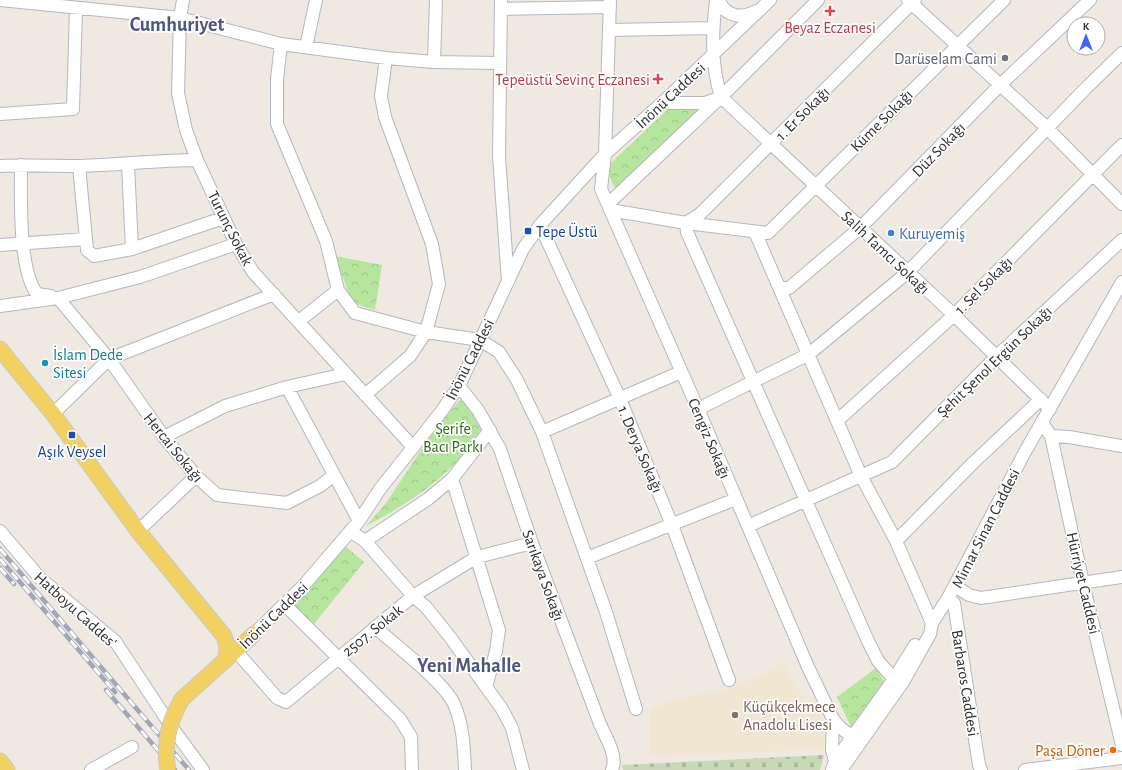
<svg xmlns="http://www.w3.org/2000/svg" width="1122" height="770" font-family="'Alegreya Sans',sans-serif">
  <defs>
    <pattern id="cemetery-stones" width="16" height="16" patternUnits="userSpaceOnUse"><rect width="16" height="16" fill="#c8d9b8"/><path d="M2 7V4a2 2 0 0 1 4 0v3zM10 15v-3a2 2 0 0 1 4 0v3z" fill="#acbb9e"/></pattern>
    <pattern id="park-crowns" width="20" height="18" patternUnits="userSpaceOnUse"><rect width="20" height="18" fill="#b6e59e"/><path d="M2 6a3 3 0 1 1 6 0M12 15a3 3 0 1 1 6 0" fill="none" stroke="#9dc588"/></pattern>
  </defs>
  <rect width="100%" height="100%" fill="#efe9e1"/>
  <path fill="#f0e6d1" d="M783 663 805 702 815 698 823 722 826 738 823 749 650 756V709L681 698 727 689 754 679Z"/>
  <path fill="url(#cemetery-stones)" d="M824 755 820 770H623L622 765Z"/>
  <path fill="url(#park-crowns)" d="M667 110H703L616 190 610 178V164Z
    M335 256 382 265 375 310 356 304 349 294Z
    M461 399 471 407 482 427C460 471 408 504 366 526L386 503 435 429Z
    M344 545 364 562 314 624 294 605Z
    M876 668 885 683 855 726 851 727 837 697Z"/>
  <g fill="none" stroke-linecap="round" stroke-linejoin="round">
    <g stroke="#b4b7c1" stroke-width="14">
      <path id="minor" d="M0 0 180 18 281 44 386 58 434 62 499 63
        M183 0 180 18 178 93 186 130 197 160 236 244 253 272 413 447
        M501 0 499 156 508 282
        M610 0 605 154 601 189 698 409 808 667 833 719C842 731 855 742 868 731
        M716 0C712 33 711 65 721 97
        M719 0C725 17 742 19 756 11
        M908 0 1047 128 1122 204
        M501 9 610 7
        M610 30 712 28
        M281 44 277 79V124L326 241 338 290
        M306 47 316 0
        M434 62 436 0
        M721 97 954 315 1050 409
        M662 103H705L718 98
        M0 114 73 109 76 8
        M128 164 132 249
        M21 165C21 196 18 269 37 294L51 296
        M0 166C27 165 53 166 80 166 120 165 158 160 197 160
        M79 166 87 250 94 256 132 249 223 218
        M608 204 721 97 818 0
        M610 210 686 223 768 233 1004 0
        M540 225 620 399 672 525 729 680
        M755 232 861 476 896 541 932 623
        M0 245 86 239
        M781 288H789L861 227 999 86 1090 0
        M58 298 109 359 164 437 196 476 217 495 287 503 320 486 334 475
        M0 306 58 298 140 277 236 244
        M299 321 338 290 355 313 426 332 480 340 499 352 517 380 542 432 606 612 636 709
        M459 386 478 410 500 449 532 543 600 724C606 738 618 756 612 770
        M287 387 359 521
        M365 395 410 356 426 332 439 284 432 244 385 117 381 96 386 58
        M698 409 809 354 908 272 1086 88 1122 53
        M53 414 109 359 274 294
        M838 420 954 315 1122 145
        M1042 423 1051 436 1083 583 1122 745
        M542 432 681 372
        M1051 436 1069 437 1122 446
        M164 437 225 406 287 387 345 374
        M452 479 499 630 496 651 486 687
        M748 526 892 462 997 356 1122 240
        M0 531 40 578 115 641 173 729 203 770
        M138 531 196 476
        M350 531 365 541 413 596 426 607 450 637 502 709 512 728 523 770
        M365 541 428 499 452 479 490 430
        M896 541 973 463 1041 399
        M587 558 736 499
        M955 586 969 595 981 598 1122 577
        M948 598 954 603 979 765 981 770
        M285 605 400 719 411 737 412 770
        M375 627C395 645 444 682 454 704 463 724 464 748 465 770
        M254 634 304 585 359 521 380 489 441 412 459 386 523 249 540 225 605 154 662 103 770 0
        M236 651 277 698 286 702 413 596 477 557 532 543
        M894 679 878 661 868 641 687 232 686 223 700 214 915 0
        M833 719 832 750 835 761
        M91 770 132 747
        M832 770 835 761 894 679 915 645
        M841 770 903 682 930 634 932 623 948 598 1026 450 1122 282
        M1025 770 1122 758"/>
    </g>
    <g stroke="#c9c9c9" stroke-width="17">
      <path id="major" d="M0 349 53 414 138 531 224 636 227 646 226 660
        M182 699 254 634
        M0 761 7 770"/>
    </g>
    <use href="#minor" stroke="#fff" stroke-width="12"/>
    <use href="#major" stroke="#f2d163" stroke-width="15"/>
    <g stroke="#a3a6b8" stroke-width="4.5">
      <path id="rail" d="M0 549 189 770
        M0 559 115 692
        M0 568 14 584
        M106 690 175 770"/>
    </g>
    <use href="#rail" stroke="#fff" stroke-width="3" stroke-dasharray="9" stroke-linecap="butt"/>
    <g stroke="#c9c9c9" stroke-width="17" stroke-linecap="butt">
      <path id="major-bridge" d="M168 770C163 743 169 722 182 699"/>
    </g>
    <use href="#major-bridge" stroke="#f2d163" stroke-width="15"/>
  </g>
  <g fill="#e0444e" stroke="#fff" stroke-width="1.5">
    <path d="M828 5h4v4h4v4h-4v4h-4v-4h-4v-4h4z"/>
    <path d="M656 73h4v4h4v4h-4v4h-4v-4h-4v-4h4z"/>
  </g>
  <circle fill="#6b7280" stroke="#fff" stroke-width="1.5" cx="1005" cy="58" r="4"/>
  <g fill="#1a4fb4" stroke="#fff" stroke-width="1.5">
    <rect x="524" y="227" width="8" height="8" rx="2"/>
    <rect x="68" y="431" width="8" height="8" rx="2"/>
  </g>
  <circle fill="#3f7fe0" stroke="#fff" stroke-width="1.5" cx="891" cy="233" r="4"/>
  <circle fill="#0f9aa8" stroke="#fff" stroke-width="1.5" cx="45" cy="363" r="4"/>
  <circle fill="#8d6e63" stroke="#fff" stroke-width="1.5" cx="735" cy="715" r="4"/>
  <circle fill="#e8710a" stroke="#fff" stroke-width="1.5" cx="1113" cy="750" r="4"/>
  <g text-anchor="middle" stroke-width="3.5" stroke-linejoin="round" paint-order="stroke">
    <g font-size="16" fill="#be3a42" stroke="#fff">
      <text x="830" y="33">Beyaz Eczanesi</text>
      <text x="650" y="85" text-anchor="end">Tepeüstü Sevinç Eczanesi</text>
    </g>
    <g font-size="16" fill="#5b616d" stroke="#fff" text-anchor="end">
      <text x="997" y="64">Darüselam Cami</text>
    </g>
    <g font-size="16" fill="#2e2e2e" stroke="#fff">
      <text transform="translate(670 95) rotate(-43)" y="6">İnönü Caddesi</text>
      <text transform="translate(802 113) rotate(-45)" y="6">1. Er Sokağı</text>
      <text transform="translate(881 120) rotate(-45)" y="6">Küme Sokağı</text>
      <text transform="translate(938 149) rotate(-46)" y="6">Düz Sokağı</text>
      <text transform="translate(231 228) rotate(63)" y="6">Turunç Sokak</text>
      <text transform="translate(886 252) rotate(43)" y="6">Salih Tamcı Sokağı</text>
      <text transform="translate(983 285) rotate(-45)" y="6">1. Sel Sokağı</text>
      <text transform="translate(469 359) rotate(-63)" y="6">İnönü Caddesi</text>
      <text transform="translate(994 361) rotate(-44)" y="6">Şehit Şenol Ergün Sokağı</text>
      <text transform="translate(710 438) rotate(67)" y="6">Cengiz Sokağı</text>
      <text transform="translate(174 447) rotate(51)" y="6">Hercai Sokağı</text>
      <text transform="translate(641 449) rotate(67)" y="6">1. Derya Sokağı</text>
      <text transform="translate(985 528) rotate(-63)" y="6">Mimar Sinan Caddesi</text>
      <text transform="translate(544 575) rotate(70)" y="6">Sarıkaya Sokağı</text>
      <text transform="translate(1084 583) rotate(77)" y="6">Hürriyet Caddesi</text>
      <text transform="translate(76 609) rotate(42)" y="6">Hatboyu Caddes'</text>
      <text transform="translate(273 615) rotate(-44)" y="6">İnönü Caddesi</text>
      <text transform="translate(372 630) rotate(-39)" y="6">2507. Sokak</text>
      <text transform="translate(966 683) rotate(81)" y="6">Barbaros Caddesi</text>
    </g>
    <g font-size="16" fill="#164399" stroke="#fff" text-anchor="start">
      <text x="536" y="237">Tepe Üstü</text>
      <text x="72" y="457" text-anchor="middle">Aşık Veysel</text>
    </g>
    <g font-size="16" fill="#366cbe" stroke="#fff" text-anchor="start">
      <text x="899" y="239">Kuruyemiş</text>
    </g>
    <g font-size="16" fill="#0d838f" stroke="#fff" text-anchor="start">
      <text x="53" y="360">İslam Dede<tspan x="53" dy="18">Sitesi</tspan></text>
    </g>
    <g font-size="16" fill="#2c6e1b" stroke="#fff">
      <text x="453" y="434">Şerife<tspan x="453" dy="18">Bacı Parkı</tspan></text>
    </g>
    <g font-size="16" fill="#785e54" stroke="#fff" text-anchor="start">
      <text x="743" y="712">Küçükçekmece<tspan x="743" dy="18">Anadolu Lisesi</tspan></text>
    </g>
    <g font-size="16" fill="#c56008" stroke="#fff" text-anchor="end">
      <text x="1105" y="756">Paşa Döner</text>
    </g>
    <g font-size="20" font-weight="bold" fill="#4d5680" stroke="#fff">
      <text x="177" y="31">Cumhuriyet</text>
      <text x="469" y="672">Yeni Mahalle</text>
    </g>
  </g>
  <g transform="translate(1086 36)"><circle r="19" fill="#ffffff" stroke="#ababab"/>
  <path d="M0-3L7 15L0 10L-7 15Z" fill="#4264fb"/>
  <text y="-6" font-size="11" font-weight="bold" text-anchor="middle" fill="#2e2e2e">K</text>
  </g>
</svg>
